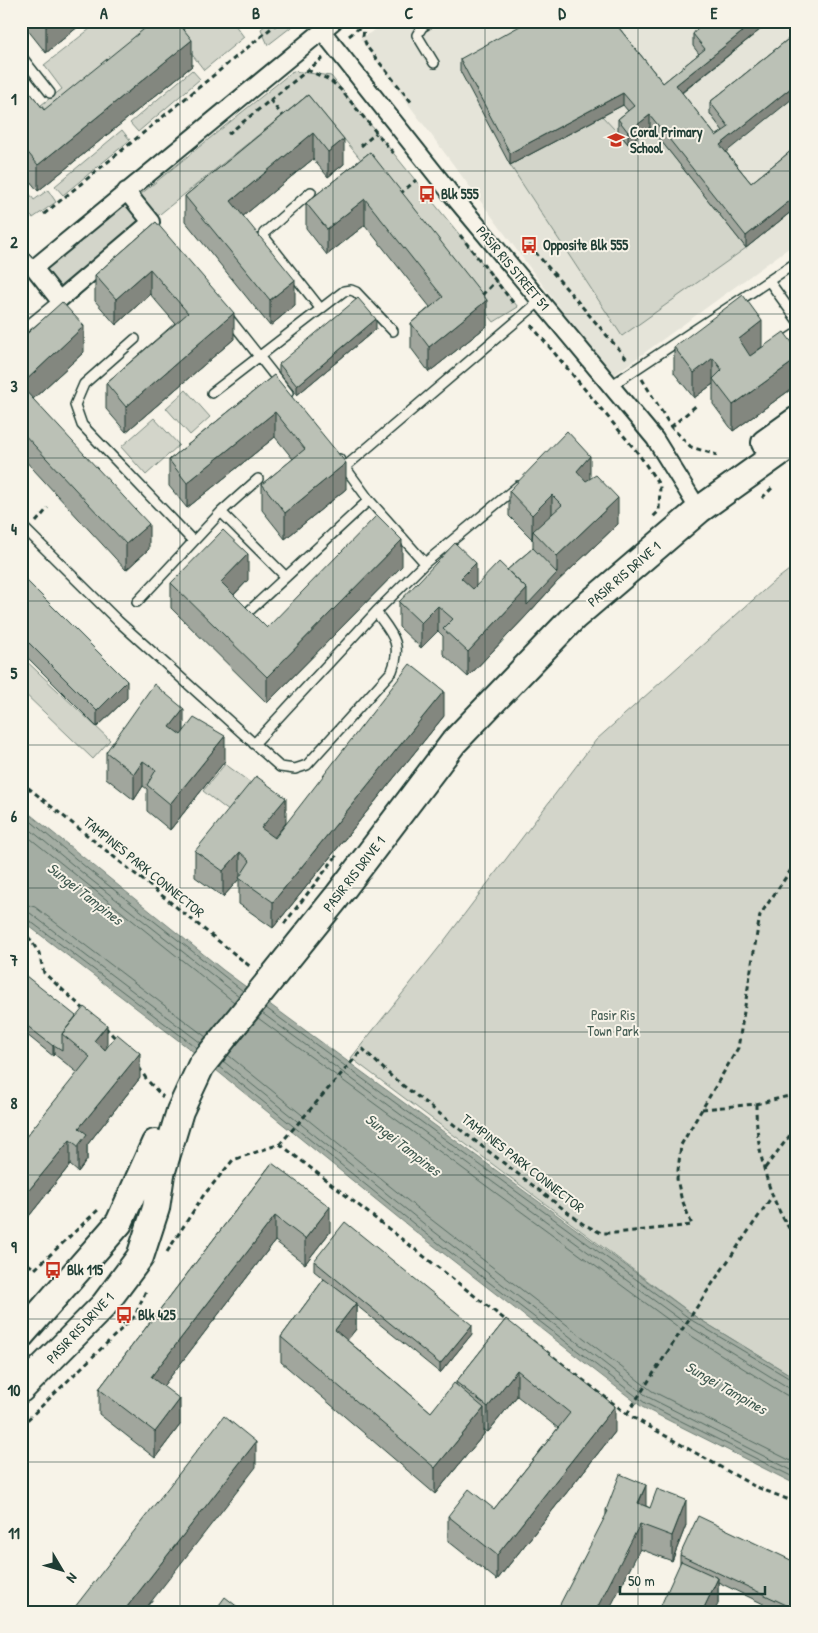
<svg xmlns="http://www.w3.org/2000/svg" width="818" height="1633" font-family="'Patrick Hand',sans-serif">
  <rect width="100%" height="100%" fill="#f7f3e8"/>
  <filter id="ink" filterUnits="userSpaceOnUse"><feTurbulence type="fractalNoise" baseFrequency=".02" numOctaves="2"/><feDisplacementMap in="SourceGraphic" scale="10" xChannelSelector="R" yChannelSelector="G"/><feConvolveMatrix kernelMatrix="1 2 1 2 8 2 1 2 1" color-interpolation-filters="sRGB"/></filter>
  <g filter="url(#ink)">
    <path fill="#e5e4d9" d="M390 21H797V242L611 377 360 39Z"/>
    <path fill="#d3d5ca" stroke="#79897f" d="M100 21H232L244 37 204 70 167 22 52 118 41 105 62 89 44 65Z
      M271 21H299L268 45 261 29Z
      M192 70 200 79 138 132 130 123Z
      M293 71 331 76 518 307 494 322 308 95 155 218 141 194Z
      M602 116 628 144 650 127 746 248 622 336 510 165Z
      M122 130 130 140 63 195 55 186Z
      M21 181 34 200 48 190 56 202 33 218 21 208Z
      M126 191 151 222 59 300 34 268Z
      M186 390 210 417 190 435 166 408Z
      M154 418 179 445 146 475 121 447Z
      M797 564V1379L696 1317 351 1058 441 945 596 740 772 583Z
      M21 656 110 740 93 759 21 690Z
      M225 764 263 792 239 819 203 791Z"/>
    <path fill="#a4ada3" stroke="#6f8077" d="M21 807 223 970 696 1317 797 1379V1485L642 1407 416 1232 195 1053 21 920Z"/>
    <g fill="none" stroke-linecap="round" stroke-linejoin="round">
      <path stroke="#546a60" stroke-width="1" d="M21 813 94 874 243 991
        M21 822 90 879 239 996
        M21 831 234 1002
        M21 903 35 907 206 1037
        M21 911 30 913 201 1043
        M21 917 26 918 197 1048
        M266 1008 693 1321 797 1383
        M262 1013 689 1326 789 1388 797 1390
        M258 1018 685 1332 786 1395 797 1397
        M228 1055 428 1217 652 1391 797 1464
        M223 1061 423 1223 648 1397 797 1473
        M219 1066 419 1228 645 1403 797 1479"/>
      <g stroke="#1f3d34" stroke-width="12">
        <path id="lane" d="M432 21 422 27 417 35 434 63
          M21 56 50 93
          M311 192 264 233 265 238 320 308
          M21 253 34 268
          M769 281 797 320
          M228 317 288 393
          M21 331 59 300
          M135 339 84 384 75 405 82 425 193 541
          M780 344 797 333
          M612 385 797 262
          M212 393 344 291 351 290 356 292 393 331
          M339 459 369 500 425 563
          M345 467 540 301
          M221 512 258 479
          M21 525 118 621 280 767 295 769 307 765 392 671C403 643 392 634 376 612
          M137 602 221 512 286 577
          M247 613 369 500
          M254 744 376 612 425 563 518 486"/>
      </g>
      <g stroke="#1f3d34" stroke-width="20">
        <path id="street" d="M322 31 448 190 655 439 699 510
          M126 191 151 222 59 300 34 268 334 21"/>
      </g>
      <g stroke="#1f3d34" stroke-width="30">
        <path id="primary" d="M765 443 797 420
          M21 1335 119 1223 155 1143
          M21 1389 104 1305 140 1257 156 1208 161 1174 180 1111 201 1066 336 898 454 742 574 617 699 510 797 440"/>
      </g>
      <path stroke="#1f3d34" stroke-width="3" stroke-dasharray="5 4" stroke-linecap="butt" d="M365 23 363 36 367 47 412 103
        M349 36 368 21
        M307 70 330 80 341 90 396 156
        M270 100 285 119
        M228 134 323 58
        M361 146 376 133
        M400 194 416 180
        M44 214 280 21
        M460 235 514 304
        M529 245 628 360
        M482 295 496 281
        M531 325 638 453 660 486 659 511 651 519
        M642 379 671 427 691 447 717 455
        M671 427 698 404
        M762 498 774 486
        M36 522 48 508
        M21 782 252 968
        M284 924 338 854
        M21 931 30 939 39 953 44 973 85 1010
        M105 1027 116 1039
        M139 1067 147 1080 163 1097
        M756 1104C756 1148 768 1203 797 1239
        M702 1109 756 1104 797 1094
        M280 1144 508 1322
        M765 1168 797 1126
        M167 1252 203 1196 233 1160 280 1144 363 1049 392 1077 583 1224 601 1233H615L692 1225 681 1197 677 1179 681 1145 738 1048 760 915 797 861
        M21 1266 25 1262 35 1269 99 1209
        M122 1323 131 1319
        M525 1335 627 1414 754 1486 797 1503
        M627 1414 706 1293 773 1195
        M21 1426 135 1316 147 1288"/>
      <use href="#lane" stroke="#f7f3e8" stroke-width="9"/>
      <use href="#street" stroke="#f7f3e8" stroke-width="16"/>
      <use href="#primary" stroke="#f7f3e8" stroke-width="26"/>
    </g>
    <path fill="#a1a69d" stroke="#1f3d34" d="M23 21H85L46 53 23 24Z
      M771 21 682 93 716 136 723 131 710 114V102L797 32 726 152 751 183 797 146V207L746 248 650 127 628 144 618 131V119L628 111 623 105 510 165 460 71V59L619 28 663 83 699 54 693 46V34Z
      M192 66 38 191 21 170V81L44 110Z
      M308 95 344 164 328 177 313 159 243 216 295 305 270 326 185 221V196Z
      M370 152 487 326 429 372 411 348V323L430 307 365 225 327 255 306 228V203Z
      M156 222 234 339 126 432 106 409V383L175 323 150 294 116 325 95 301V275Z
      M376 329 297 395 279 373V364Z
      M797 338V385L733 431 713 404V384L694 398 674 373V347H762L752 354 792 342Z
      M21 339 84 352 33 399 149 549 126 570 21 456Z
      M274 375 346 489 285 539 262 510V484L293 459 275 437 187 508 169 486V460Z
      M590 479 618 524 557 582 527 615 468 677 443 654V636L438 631 421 648 399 627V602L476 586 507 570 533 548V540L509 516V491Z
      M402 566 267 703 171 608V583L248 580 234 595 267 628Z
      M21 575 127 698 97 727 21 651Z
      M444 716 273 928 239 904V879L223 897 195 877V851L286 823 274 837 275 838Z
      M184 731 225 761 170 830 147 811V789L143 786 134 800 106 778V752Z
      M21 972 140 1078 87 1145V1160L78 1172 70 1165 21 1226V1143L78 1073 54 1054 53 1056 21 1030Z
      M272 1163 330 1232 305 1264 275 1241 163 1386 180 1425 155 1458 99 1414V1389Z
      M314 1261 472 1334 440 1373 356 1305V1329L347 1340 431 1412 456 1385V1382L506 1319 615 1432 497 1580 448 1541V1516L494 1509 558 1428 517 1396 488 1432 484 1430V1434L435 1494 281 1362V1337L324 1279 314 1271Z
      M646 1506 686 1525 672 1561 640 1549 606 1515V1510Z
      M680 1555 797 1563V1612H780L718 1582V1604L680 1564Z"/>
    <path fill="#83877f" stroke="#1f3d34" d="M54 21H85L46 53V27Z
      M756 21H771L676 97V85Z
      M192 40V66L38 191V165Z
      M797 83V95L720 157V145Z
      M623 93V105L510 165V153Z
      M650 115V127L628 144V132Z
      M313 133V159L231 226V201Z
      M344 139V164L328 177V152Z
      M797 195V207L746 248V236Z
      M365 199V225L327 255V229Z
      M150 269V294L116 325V299Z
      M295 280V305L270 326V300Z
      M487 300V326L429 372V347Z
      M234 313V339L126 432V407Z
      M376 319V329L297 395V386Z
      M762 321V347L739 365V339Z
      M84 326V352L21 410V385Z
      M713 358V384L694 398V373Z
      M797 359V385L733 431V405Z
      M275 412V437L187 508V483Z
      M590 456V481L577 496V471Z
      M346 463V489L285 539V513Z
      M552 495V520L533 531 532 540V515Z
      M618 498V524L557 582 527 615 468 677V652L527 589 557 573V556Z
      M149 524V549L126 570V544Z
      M402 540V566L267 703V677Z
      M248 554V580L221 608V582Z
      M476 563V588L461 604V578Z
      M438 606V631L421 648V623Z
      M127 681V698L97 727V711Z
      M444 691V716L273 928V902Z
      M184 709V734L170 753V727Z
      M225 736V761L170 830V804Z
      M143 761V786L134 800V774Z
      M286 798V823L261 854V828Z
      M240 852V878L223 897V871Z
      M107 1025V1051L94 1041Z
      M54 1045V1054L53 1056V1046Z
      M140 1053V1078L87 1145V1160L78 1172V1146L79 1128Z
      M70 1140V1165L21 1226V1200Z
      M330 1207V1232L305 1264V1239Z
      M275 1216V1241L151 1402V1377Z
      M356 1303V1329L335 1356V1330Z
      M472 1325V1334L440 1373V1364Z
      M517 1370V1396L488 1432V1407Z
      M180 1399V1425L155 1458V1432Z
      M615 1406V1432L497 1580V1555Z
      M484 1408V1434L435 1494V1468Z
      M256 1442V1467L143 1612H123Z
      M646 1485V1510L640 1524V1549L608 1612H595Z
      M686 1500V1525L672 1561V1536Z
      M718 1578V1604L714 1612H702Z"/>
    <path fill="#bbc1b6" stroke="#1f3d34" d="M41 21H54L46 27Z
      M154 21H177L192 40 38 165 21 144V81L44 110Z
      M529 21H615L619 28 663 83 705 49 693 34 703 21H756L676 85 716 136 729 127 710 102 797 32V83L720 145 751 183 797 146V195L746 236 650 115 628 132 618 119 634 106 623 93 510 153 460 59Z
      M308 95 344 139 328 152 313 133 231 201 295 280 270 300 185 196Z
      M370 152 487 300 429 347 411 323 443 297 365 199 327 229 306 203Z
      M156 222 234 313 126 407 106 383 188 313 150 269 116 299 95 275Z
      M743 295 762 321 739 339 750 356 784 332 797 349V359L733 405 713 379 722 370 713 358 694 373 674 347Z
      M358 298 376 319 297 386 279 364Z
      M62 302 84 326 21 385V339Z
      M797 338V349L792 342Z
      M274 375 346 463 285 513 262 484 305 449 275 412 187 483 169 460Z
      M21 386 149 524 126 544 21 431Z
      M567 431 590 456 577 471 586 481 596 475 618 498 557 556 533 531 562 505 552 495 532 515 509 491Z
      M377 515 402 540 267 677 171 583 223 530 248 554 221 582 267 628Z
      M455 543 476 563 461 578 473 589 499 562 527 589 468 652 443 629 453 619 438 606 421 623 399 602Z
      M533 548 557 573 527 605V589L507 570Z
      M21 575 127 681 97 711 21 635Z
      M410 664 444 691 273 902 239 878 250 861 240 852 223 871 195 851 256 776 286 798 261 828 275 838Z
      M154 684 184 709 170 727 181 735 194 718 225 736 170 804 147 785 156 770 143 761 134 774 106 752Z
      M21 972 76 1016 62 1034V1050L54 1045 53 1046 21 1021Z
      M84 1007 107 1025 94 1041 105 1050 117 1034 140 1053 79 1128 87 1134 78 1146 70 1140 21 1200V1143L90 1057 62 1034Z
      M272 1163 330 1207 305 1239 275 1216 151 1377 180 1399 155 1432 99 1389Z
      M345 1222 472 1325 440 1364 314 1261Z
      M324 1279 356 1303 335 1330 431 1412 454 1383 484 1408 435 1468 281 1337Z
      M506 1319 615 1406 497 1555 448 1516 469 1489 494 1509 570 1413 517 1370 488 1407 456 1382Z
      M224 1416 256 1442 123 1612H71Z
      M620 1474 646 1485 638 1503 650 1508 657 1489 686 1500 672 1536 640 1524 595 1612H556L608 1511 606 1510Z
      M698 1516 797 1563V1610L680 1555Z
      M681 1561 718 1578 702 1612H658Z
      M225 1597 244 1612H214Z"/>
  </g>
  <path fill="none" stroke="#1f3d34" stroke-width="1" stroke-opacity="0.55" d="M180 21V1612M333 21V1612M485 21V1612M638 21V1612M21 171H797M21 314H797M21 458H797M21 601H797M21 745H797M21 888H797M21 1032H797M21 1175H797M21 1319H797M21 1462H797"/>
  <defs>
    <g id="school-bare" transform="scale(1.35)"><path d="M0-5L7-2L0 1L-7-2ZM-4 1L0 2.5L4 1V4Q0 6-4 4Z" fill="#c8321e" stroke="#f7f3e8" stroke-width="2.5" paint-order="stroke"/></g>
    <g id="bus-bare" transform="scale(1.35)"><path d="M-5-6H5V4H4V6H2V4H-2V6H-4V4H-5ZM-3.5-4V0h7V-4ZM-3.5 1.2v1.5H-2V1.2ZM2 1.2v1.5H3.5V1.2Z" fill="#c8321e" stroke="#f7f3e8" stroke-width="2.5" paint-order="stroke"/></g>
  </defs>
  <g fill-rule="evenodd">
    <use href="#school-bare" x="616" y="140"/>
    <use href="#bus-bare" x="427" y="194"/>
    <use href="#bus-bare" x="529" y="245"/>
    <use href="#bus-bare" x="53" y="1270"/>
    <use href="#bus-bare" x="124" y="1315"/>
  </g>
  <g text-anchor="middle" stroke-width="4" stroke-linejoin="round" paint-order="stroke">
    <g font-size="14" font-weight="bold" fill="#1f3d34" stroke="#f7f3e8" text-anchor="start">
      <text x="630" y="137">Coral Primary<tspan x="630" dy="16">School</tspan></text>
      <text x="441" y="199">Blk 555</text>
      <text x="543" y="250">Opposite Blk 555</text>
      <text x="67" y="1275">Blk 115</text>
      <text x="138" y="1320">Blk 425</text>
    </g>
    <g font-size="14" fill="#1f3d34" stroke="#f7f3e8">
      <text transform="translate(513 268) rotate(50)" y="5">PASIR RIS STREET 51</text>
      <text transform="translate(624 574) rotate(-41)" y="5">PASIR RIS DRIVE 1</text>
      <text transform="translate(144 867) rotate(39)" y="5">TAMPINES PARK CONNECTOR</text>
      <text transform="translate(354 874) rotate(-52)" y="5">PASIR RIS DRIVE 1</text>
      <text transform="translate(523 1163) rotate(38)" y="5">TAMPINES PARK CONNECTOR</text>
      <text transform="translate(80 1328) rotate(-47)" y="5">PASIR RIS DRIVE 1</text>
    </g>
    <g font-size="14" fill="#435b52" stroke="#f7f3e8">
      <text x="613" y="1020">Pasir Ris<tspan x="613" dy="16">Town Park</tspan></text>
    </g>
    <g font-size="15" font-style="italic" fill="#405950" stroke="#f7f3e8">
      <text transform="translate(85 894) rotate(38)" y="5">Sungei Tampines</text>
      <text transform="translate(403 1145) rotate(38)" y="5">Sungei Tampines</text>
      <text transform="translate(726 1388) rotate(30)" y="5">Sungei Tampines</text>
    </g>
  </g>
  <rect width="818" height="1633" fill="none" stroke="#f7f3e8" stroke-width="55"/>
  <g transform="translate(62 1570) rotate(128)" stroke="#f7f3e8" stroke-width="4" paint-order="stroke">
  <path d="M0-4L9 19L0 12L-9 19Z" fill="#1f3d34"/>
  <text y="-8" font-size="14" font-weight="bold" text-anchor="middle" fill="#1f3d34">N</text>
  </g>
  <path d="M620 1586v8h145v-8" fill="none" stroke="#1f3d34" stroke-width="2.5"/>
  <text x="628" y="1586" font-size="15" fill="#1f3d34" stroke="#f7f3e8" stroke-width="4" paint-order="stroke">50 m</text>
  <rect x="28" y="28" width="762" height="1578" fill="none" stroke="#1f3d34" stroke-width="2"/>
  <g font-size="16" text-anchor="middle" font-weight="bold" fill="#1f3d34">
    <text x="104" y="19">A</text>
    <text x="256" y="19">B</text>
    <text x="409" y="19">C</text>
    <text x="562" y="19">D</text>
    <text x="714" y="19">E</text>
    <text x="14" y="105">1</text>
    <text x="14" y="248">2</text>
    <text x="14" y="392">3</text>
    <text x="14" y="535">4</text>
    <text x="14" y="679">5</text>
    <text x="14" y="822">6</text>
    <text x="14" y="966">7</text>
    <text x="14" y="1109">8</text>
    <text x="14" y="1253">9</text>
    <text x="14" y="1396">10</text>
    <text x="14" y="1539">11</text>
  </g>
</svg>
